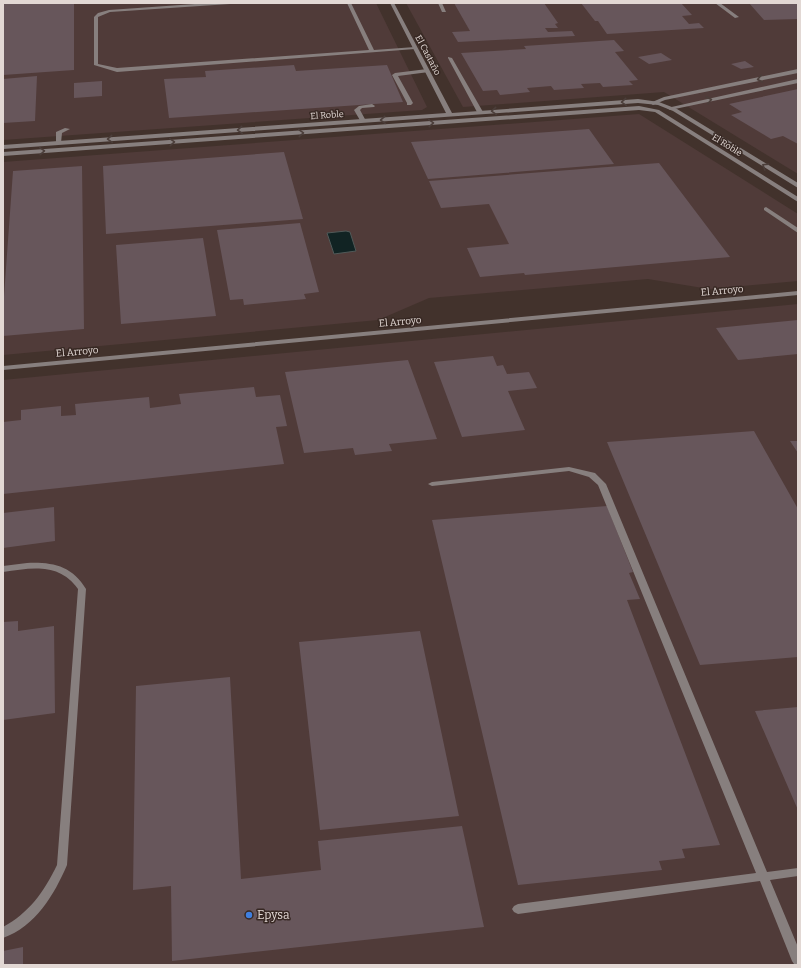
<svg xmlns="http://www.w3.org/2000/svg" width="801" height="968" font-family="Bitter,serif">
  <rect width="100%" height="100%" fill="#42322c"/>
  <path fill="#503b39" d="M3 3H376L427 107 422 110 3 140Z
    M406 3H798V174L664 92 463 107Z
    M639 114 798 214V281L709 289 648 279 429 298 378 320 3 355V162Z
    M798 304V965H3V380Z"/>
  <path fill="#112323" stroke="#505958" d="M346 231 350 232 356 251 334 254 327 233Z"/>
  <path fill="#67565b" d="M3 3H74V70L3 75Z
    M454 3H544L558 23 555 24 558 28H545L548 32 572 31 575 36 458 42 452 32 470 31Z
    M581 3H681L692 15 682 16 689 24 699 23 704 28 607 34 598 21H595Z
    M749 3H798V19L764 20Z
    M614 40 624 51 615 52 638 80 629 81 633 85 603 87 600 83 581 84 584 88 554 90 551 86 527 88 530 92 500 95 497 90 483 91 461 53 526 49 524 46Z
    M661 53 672 60 649 64 638 57Z
    M745 61 754 67 741 69 731 64Z
    M294 65 296 71 387 65 403 102 169 118 164 79 206 77 205 71Z
    M37 76 35 121 3 123V79Z
    M102 81V96L74 98V83Z
    M798 89V144L783 136 771 139 731 115 742 112 729 104Z
    M589 129 614 164 428 179 411 142Z
    M284 152 303 219 106 234 103 166Z
    M659 163 730 257 525 275 524 273 480 277 467 248 509 244 489 204 441 208 429 181Z
    M82 166 84 329 3 336V310L13 171Z
    M300 223 319 292 304 294 306 299 244 305 243 299 230 300 217 230Z
    M203 238 216 316 121 324 116 245Z
    M798 320V354L738 360 716 328Z
    M493 356 497 366 503 365 507 374 529 372 537 388 508 391 525 430 462 437 434 362Z
    M408 360 437 439 389 444 392 451 355 455 353 448 304 453 285 372Z
    M254 387 256 397 280 395 287 426 276 427 284 464 3 494V422L21 420V410L61 406V416L76 415 75 404 149 397 150 408 181 404 179 394Z
    M754 431 798 509V657L700 665 607 442Z
    M790 441H798V453Z
    M607 506 633 572 629 573 640 599 627 600 720 845 682 849 685 858 659 861 662 870 518 885 432 520Z
    M54 507 55 541 3 548V513Z
    M18 621V631L54 626 55 713 3 720V622Z
    M420 631 459 816 320 830 299 642Z
    M230 677 241 879 321 870 318 841 462 826 484 927 172 961 171 886 133 890 136 686Z
    M798 707V810L755 711Z
    M23 947V965H3V951Z"/>
  <g fill="none" stroke-linecap="round" stroke-linejoin="round">
    <path fill="#877f7e" fill-rule="evenodd" d="M209 3H232L230 4 110 12 98 17V64L117 68 369 50 347 3H351L374 50 415 47 417 48 415 49 117 72 94 65V17L98 13 109 10Z
      M438 3H442L446 12H442Z
      M715 3H720L739 17 735 18Z
      M448 57 452 58 483 112 482 113 477 112 448 58Z
      M427 69 429 70V72L398 76 413 103 411 105H407V103L392 75 395 73Z
      M798 69V73L665 100 653 105 650 103 664 97Z
      M798 79V83L670 110 667 108Z
      M372 104 375 106 374 107 362 108 360 110 366 121 361 122 354 110 359 106Z
      M65 128 70 129 62 133 61 143 56 144V132Z
      M766 207 798 228V233L764 210V208Z
      M569 467 595 473 606 484 767 872 798 868V876L770 880 798 947V965L794 964 792 961 760 881 518 914 514 912 512 909 514 906 518 904 756 873 598 485 589 477 569 471 432 486 428 484 432 482Z
      M27 563C53 562 72 566 86 589L67 865C54 895 36 926 3 938V927C29 913 44 892 57 865L78 589C59 562 31 568 3 572V566Z"/>
    <path fill="#877f7e" fill-rule="evenodd" d="M390 3H394L452 113 638 99 659 102 677 109 798 183V188L673 111 658 105 638 103 3 149V145L446 113Z
      M639 106 659 110 798 197V202L655 112 639 110 3 156V152Z
      M798 291V295L3 370V366Z"/>
  </g>
  <defs><path id="oneway-chevron" d="M-2-3.5L2.5 0L-2 3.5" fill="none" stroke-width="1.6" stroke-linecap="round" stroke-linejoin="round"/></defs>
  <g stroke="#4b3e3a">
    <use href="#oneway-chevron" transform="translate(760 79) rotate(168)"/>
    <use href="#oneway-chevron" transform="translate(709 100) rotate(-11)"/>
    <use href="#oneway-chevron" transform="translate(624 102) rotate(176)"/>
    <use href="#oneway-chevron" transform="translate(494 111) rotate(176)"/>
    <use href="#oneway-chevron" transform="translate(383 120) rotate(176)"/>
    <use href="#oneway-chevron" transform="translate(431 123) rotate(-4)"/>
    <use href="#oneway-chevron" transform="translate(240 130) rotate(176)"/>
    <use href="#oneway-chevron" transform="translate(301 133) rotate(-4)"/>
    <use href="#oneway-chevron" transform="translate(110 139) rotate(176)"/>
    <use href="#oneway-chevron" transform="translate(172 142) rotate(-4)"/>
    <use href="#oneway-chevron" transform="translate(42 151) rotate(-4)"/>
    <use href="#oneway-chevron" transform="translate(765 166) rotate(-148)"/>
  </g>
  <circle fill="#3f7fe0" stroke="#372823" stroke-width="1.5" cx="249" cy="915" r="4"/>
  <g text-anchor="middle" stroke-width="3" stroke-linejoin="round" paint-order="stroke">
    <g font-size="9" fill="#e2d8d4" stroke="#372823">
      <text transform="translate(428 55) rotate(62)" y="3">El Castaño</text>
      <text transform="translate(327 115) rotate(-4)" y="3">El Roble</text>
      <text transform="translate(727 145) rotate(32)" y="3">El Roble</text>
    </g>
    <g font-size="10" fill="#e2d8d4" stroke="#372823">
      <text transform="translate(722 290) rotate(-5)" y="4">El Arroyo</text>
      <text transform="translate(400 321) rotate(-5)" y="4">El Arroyo</text>
      <text transform="translate(77 351) rotate(-5)" y="4">El Arroyo</text>
    </g>
    <g font-size="12" fill="#e2d8d4" stroke="#372823" text-anchor="start">
      <text x="257" y="919">Epysa</text>
    </g>
  </g>
  <rect width="801" height="968" fill="none" stroke="#e2d8d4" stroke-width="8"/>
</svg>
